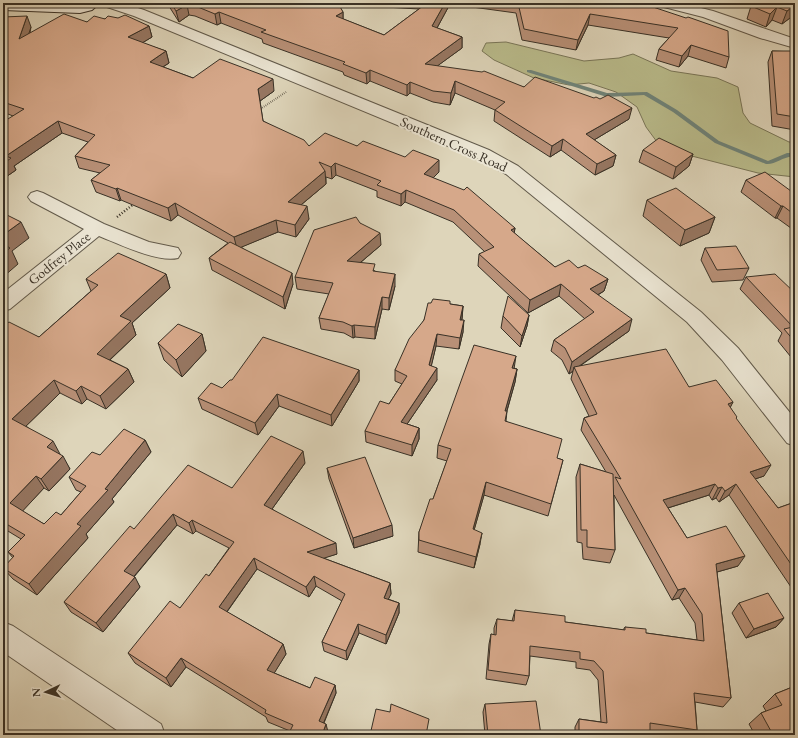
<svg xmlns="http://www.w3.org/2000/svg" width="798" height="738" font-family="'EB Garamond',serif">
  <rect width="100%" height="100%" fill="#ded5ba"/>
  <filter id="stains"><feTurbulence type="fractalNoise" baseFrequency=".005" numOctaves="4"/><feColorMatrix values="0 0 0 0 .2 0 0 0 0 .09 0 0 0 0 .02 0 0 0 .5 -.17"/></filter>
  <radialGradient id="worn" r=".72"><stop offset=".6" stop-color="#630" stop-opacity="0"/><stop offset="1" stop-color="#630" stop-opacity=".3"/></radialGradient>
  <path fill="#b9bb8b" stroke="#797658" d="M506 42 584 61 619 58 633 54 671 71 717 78 738 87 743 113 750 123 789 142H795V177L758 173 680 153 660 146 646 127 637 107 616 92 589 83 569 85 534 78 494 60 482 51 486 43Z"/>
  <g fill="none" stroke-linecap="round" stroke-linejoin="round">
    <path fill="#6f8379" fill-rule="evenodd" d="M527 70H531L607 93 647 92 677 110 719 141 768 161 787 153H795V157C784 155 776 165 766 164L715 143 673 112 644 95 607 97 527 72Z"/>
    <g stroke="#625a4b" stroke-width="2">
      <path id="street" d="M102 3H123L144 10 489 150 518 166 701 312 738 348 795 419V446L787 443 722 360 687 322 506 174 477 158 134 16 104 6Z
        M658 3H681L713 11 795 39V48L760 38 703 17 660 6Z
        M37 191 43 193 104 224 149 242 178 248 181 253 178 258C158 263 119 244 99 236L10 309 3 311V293L84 229 31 201 28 197 31 193Z
        M3 622 13 626 161 724 165 735H124L3 652Z"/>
    </g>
    <g stroke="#393126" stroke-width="2">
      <path id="secondary" d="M3 3H72L77 5 100 3 92 10 80 13 3 10Z"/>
    </g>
    <path stroke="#393126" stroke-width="2" stroke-dasharray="0.5 1.5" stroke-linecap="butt" d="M259 110 286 92"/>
    <path stroke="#393126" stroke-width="2.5" stroke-dasharray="1 2" stroke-linecap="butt" d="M117 217 135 203"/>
    <use href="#street" fill="#eae4d2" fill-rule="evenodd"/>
    <use href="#secondary" fill="#eae4d2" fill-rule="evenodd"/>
  </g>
  <path fill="#b89077" stroke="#393126" d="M167 3H346L340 8 343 12V19L384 35 419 9 385 7V4L380 3H641L729 57 726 68 688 56 679 67 656 60 659 49 669 38 588 25 576 50 522 40 516 13 450 4 437 28 462 37V48L437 66 524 87 629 119 594 140 616 155 613 166 595 175 561 150 550 157 494 121 495 110 455 93 450 105 433 102 410 93 407 96 370 81 367 84 344 75 343 72 263 43 262 39 221 23 217 25 195 16 189 15 179 22Z
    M795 3V15H794L782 24 772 20 766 27 747 19 751 6Z
    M3 17 31 27 30 33 87 22 105 19 149 26 152 37 142 43 166 51 169 63 163 67 193 78 274 91 260 101 263 121 309 146H357L439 172 433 178 515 228 514 233 555 267 578 268 608 279 604 291 598 295 629 331 580 366 689 387 733 402 730 407 736 419 764 476 755 479 778 508 795 502V593L729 495 719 502 716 498 712 500 709 495 668 508 687 538 738 566 717 572 731 698 723 707 695 702 697 730 692 735H672L650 732V735H575V727L579 719 601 722 598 680 590 670 576 668V662L530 656 529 676 526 685 486 679 489 644 491 634 494 635V628L497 619 512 621 515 610 565 622 623 630 625 627 646 633 697 640 695 623 679 598 672 600 614 495 615 550 610 563 583 559 582 543 577 542 576 477 580 464 606 472 581 430 584 418 589 416 571 379 573 371 569 374 562 360 551 351 554 340 585 319 559 296 528 313 478 266 479 254 485 252 453 222 405 202 401 206 377 197V191L336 175 332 179 326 177V184L301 205 309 219 296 237 278 232 241 247 293 284 285 309 212 270 209 258 228 243 178 215 171 221 121 200 120 201 96 192 91 180 100 173 79 168 75 156 88 142 62 133 14 166 16 170 3 179 13 116 3 112Z
    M772 51 795 52V130L772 126 768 62Z
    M643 150 693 154 689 166 673 179 639 162Z
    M746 180 795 194V231L777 218H775L741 192Z
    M647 200 715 217 709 233 680 246 643 216Z
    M360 223 381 245 360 263 375 271 395 286 389 310 382 309 375 339 355 337 353 338 344 333 321 329 319 318 329 294 297 289 295 277Z
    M705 248 749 268 743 280 712 282 701 260Z
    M166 274 170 288 132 323 136 335 110 360 128 369 134 382 106 409 87 399 82 404 60 393 26 426 60 454 70 469 49 491 44 488 22 511 44 524 61 515 81 492 76 490 69 477 100 455 145 440 151 452 112 499 114 502 86 534 88 538 37 595 13 579 3 568 13 558 8 552 21 539 3 528V326L39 337 91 291 86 279Z
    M746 277 795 293V362L778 341 782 333 740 289Z
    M431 303 450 304 463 306 462 320 463 332 459 349 436 346 431 366 437 380 407 424 419 428V439L412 456 366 442 365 431 389 404 402 384 395 381V370L424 320Z
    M529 315 527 326 520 347 501 328 503 316Z
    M202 334 206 351 182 377 164 360 158 343Z
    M514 368 517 369 515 382 507 411 506 421 557 458 563 460 548 516 484 495 474 530 480 544 474 568 418 552 419 532 433 499 447 461 437 458 438 445Z
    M359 370V381L332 426 279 406 258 435 202 409 198 398 222 388 232 380Z
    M305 463 272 509 337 554 323 558 390 583 391 594 388 599 399 603V613L386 644 359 633 347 660 324 651 322 642 342 601 316 586 309 597 257 569 227 612 283 644 286 654 274 673 310 688 335 685 336 693 324 723 328 732 327 735H288L290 731 268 722 266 717 186 667 171 687 135 663 128 653 180 608 209 576 229 548 196 531 193 534 177 525 134 577 140 587 103 632 71 612 64 602 134 529 232 488Z
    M327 468 393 536 354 548 329 479Z
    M739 603 784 618 776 627 746 638 732 613Z
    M795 686V735H755L749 724 761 713 766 711 763 706 775 694Z
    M485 704 541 735H485L483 712Z"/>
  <path fill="#967661" stroke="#393126" d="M336 3H346L337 11Z
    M445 3H450V4L432 37V26Z
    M187 5 189 15 179 22 176 11Z
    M795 5V13L794 15 782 24 787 11Z
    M777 7 772 20 766 27 770 14Z
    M219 12 221 23 217 25 215 14Z
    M343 12V23L336 16Z
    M590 14 588 25 576 50 578 40Z
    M27 16 31 27 23 51 19 39Z
    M149 26 152 37 132 49 128 37Z
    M462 37V48L425 75V64Z
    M691 45 688 56 679 67 682 56Z
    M166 51 169 63 153 73 150 62Z
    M370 70V81L367 84 366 73Z
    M273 79 274 91 260 101 258 89Z
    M455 81V93L450 105 451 93Z
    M410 82V93L407 96V85Z
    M632 108 629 119 584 146 586 134Z
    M58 121 62 133 14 166 16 170 3 179V164L6 156Z
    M563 139 561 150 550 157 552 146Z
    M693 154 689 166 673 179 676 167Z
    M616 155 613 166 595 175 597 164Z
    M439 160V172L424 187V174Z
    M335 163 336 175 332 179 331 167Z
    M325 171 326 184 290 214 288 202Z
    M117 188 121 200 120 201 116 189Z
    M406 190 405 202 401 206V194Z
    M175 203 178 215 171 221 168 208Z
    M307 206 309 219 296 237 295 225Z
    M781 206H783L777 218H775Z
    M715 217 709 233 680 246 685 230Z
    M276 220 278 232 237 249 234 237Z
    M21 222 29 238 12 251 18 264 3 277V235Z
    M515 228 513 241 511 230Z
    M380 233 381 245 348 273 347 261Z
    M292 273 293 284 285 309 283 297Z
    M166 274 170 288 132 323 136 335 102 367 97 354 120 316Z
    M395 274V286L389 310V298Z
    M608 279 604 291 587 301 590 289Z
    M561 284 559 296 528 313 530 300Z
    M382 297V309L375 339V327Z
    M463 306 462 318 459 331 460 320Z
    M529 315 527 326 520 347 522 336Z
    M632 319 629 331 575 369 574 367 573 371 569 374 572 362Z
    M464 320 463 332 459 349 460 338Z
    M354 325 355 337 353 338 352 326Z
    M202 334 206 351 182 377 176 360Z
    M437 334 436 346 429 376V365Z
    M516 356 514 369 512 368Z
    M437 368V380L401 433V422Z
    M128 369 134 382 106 409 100 396Z
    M517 369 515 382 503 424 505 411Z
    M359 370V381L332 426 331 415Z
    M54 380 60 393 20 432 12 419Z
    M81 386 87 399 82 404 76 391Z
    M277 394 279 406 258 435 255 423Z
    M733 402 727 414 728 404Z
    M419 428V439L412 456V445Z
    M145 440 151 452 112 499 114 502 86 534 88 538 37 595 29 584 105 489Z
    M53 441 60 454 54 460 47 447Z
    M303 451 305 463 267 516 264 505Z
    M63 456 70 469 49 491 41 479Z
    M771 465 764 476 743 483 750 472Z
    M36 476 44 488 19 515 10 503Z
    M486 482 484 495 471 541 473 529Z
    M715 484 709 495 658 511 663 500Z
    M736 484 729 495 719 502 725 491Z
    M722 487 716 498 712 500 718 488Z
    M173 514 177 525 130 581 124 571Z
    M192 520 196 531 193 534 189 523Z
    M392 525 393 536 354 548 353 538Z
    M482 533 480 544 474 568 476 557Z
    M336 543 337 554 309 563 307 552Z
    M745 556 738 566 710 574 716 564Z
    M254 558 257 569 223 617 219 607Z
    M314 576 316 586 309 597 306 587Z
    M135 577 140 587 103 632 96 623Z
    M390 583 391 594 384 608V598Z
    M685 588 679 598 672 600 678 590Z
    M399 603V613L386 644V635Z
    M784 618 776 627 746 638 754 629Z
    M358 624 359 633 347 660 346 651Z
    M283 644 286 654 270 680 267 670Z
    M181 658 186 667 171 687 166 678Z
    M335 685 336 693 321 729 319 721Z
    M326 724 328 732 327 735H322Z"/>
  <path fill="#d6a88a" stroke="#393126" d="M171 3H338L343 12 336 16 384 35 427 3H445L432 26 462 37 425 64 482 72 484 71 524 87 535 77 594 98 596 97 600 99 608 95 632 108 586 134 616 155 597 164 563 139 552 146 495 110 505 102 455 81 451 93 433 91 410 82 407 85 370 70 366 73 343 64 345 62 261 32 266 30 219 12 215 14 193 5H187L176 11Z
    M518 3H641L686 18 688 17 728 31 729 57 691 45 682 56 659 49 678 28 590 14 578 40 524 29Z
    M754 3H795V5L787 11 777 7 770 14 751 6Z
    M64 14 87 22 94 16 105 19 108 16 118 18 125 15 149 26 128 37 166 51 150 62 193 78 220 59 273 79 258 89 263 121 304 140 309 146 325 133 357 146 363 141 405 157 413 150 439 160 424 174 464 190 467 187 515 228 511 230 555 267 569 260 578 268 585 265 608 279 590 289 632 319 572 362 565 348 554 340 594 312 561 284 530 300 479 254 494 247 454 210 406 190 401 194 377 185 381 181 335 163 331 167 319 162 325 171 288 202 307 206 295 225 276 220 234 237 175 203 168 208 117 188 116 189 91 180 110 165 75 156 95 135 58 121 6 156 11 158 3 164V122L24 109 3 102V17L27 16 19 39Z
    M772 51H792L795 52V117L777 114Z
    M659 138 693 154 676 167 643 150Z
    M765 172 795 194V215L783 206H781L746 180Z
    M676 188 715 217 685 230 647 200Z
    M3 213 21 222 3 235Z
    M356 217 360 223 380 233 347 261 375 264 373 271 395 274 389 298 382 297 375 327 354 325 352 326 343 322 319 318 333 283 295 277 314 230Z
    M230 242 292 273 283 297 209 258Z
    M3 244 10 248 3 253Z
    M736 246 749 268 717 270 705 248Z
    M118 253 166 274 120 316 131 321 97 354 128 369 100 396 81 386 76 391 54 380 12 419 53 441 47 447 63 456 41 479 36 476 10 503 44 524 56 512 61 515 86 486 69 477 92 452 100 455 124 429 145 440 105 489 108 490 77 524 81 526 29 584 3 568 14 556 8 552 25 535 3 522V326L9 322 39 337 98 285 86 279Z
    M775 274 795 293V342L784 329 793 327 746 277Z
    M508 296 529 315 522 336 503 316Z
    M433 299 450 301V304L463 306 460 320H464L460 338 437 334 429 365 437 368 401 422 419 428 412 445 365 431 380 401 389 404 407 376 395 370 409 339 424 320 428 303H431Z
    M178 324 202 334 176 360 158 343Z
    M263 337 359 370 331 415 277 394 255 423 198 398 211 383 222 388 230 380H232Z
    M474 345 516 356 512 368 517 369 505 411H507L505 421 562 439 557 458 563 460 551 504 486 482 473 529 482 533 476 557 419 540V532L430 499H433L451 449 438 445Z
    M666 349 689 387 716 380 733 402 728 404 737 417 736 418 771 465 750 472 778 508 795 502V570L736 484 725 491 722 487 718 488 715 484 663 500 687 538 726 526 745 556 716 564 731 698 694 693 697 730 650 723V735H579V719L607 723 603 671 594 661 580 659V652L530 646 529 676 488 670 491 634 496 635 497 619 514 621 515 610 565 616V622L625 630V627L646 629V633L704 641 702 614 685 588 678 590 615 477 621 479 584 418 597 414 574 367Z
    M271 436 303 451 264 505 336 543 307 552 390 583 384 598 399 603 386 635 358 624 346 651 322 642 345 594 314 576 306 587 254 558 219 607 283 644 267 670 310 688 315 677 335 685 319 721 326 724 322 735H288L293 725 265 713 266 710 181 658 166 678 128 653 170 601 180 608 206 574 209 576 234 542 192 520 189 523 173 514 124 571 135 577 96 623 64 602 130 526 134 529 188 465 232 488Z
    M365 457 392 525 353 538 327 468Z
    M580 464 613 474 615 550 587 547V530H581Z
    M768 593 784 618 754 629 739 603Z
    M795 686V735H766L772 733 761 713 782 705 775 694Z
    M536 701 541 735H488L485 704Z
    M391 704 429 719 426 735H370L376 709 390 712Z"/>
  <g text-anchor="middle" stroke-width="4" stroke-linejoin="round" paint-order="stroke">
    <g font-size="14" fill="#393126" stroke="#eae4d2">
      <text transform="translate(454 144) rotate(24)" y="5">Southern Cross Road</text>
      <text transform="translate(59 258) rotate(-39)" y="5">Godfrey Place</text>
    </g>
  </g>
  <rect width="798" height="738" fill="none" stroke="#ded5ba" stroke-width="16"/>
  <rect x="4" y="4" width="790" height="730" fill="none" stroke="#393126" stroke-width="2"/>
  <rect x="8" y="8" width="782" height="722" fill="none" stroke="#393126"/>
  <g transform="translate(46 692) rotate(266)" stroke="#eae4d2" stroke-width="3" paint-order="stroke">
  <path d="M0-3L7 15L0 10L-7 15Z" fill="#393126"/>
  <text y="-6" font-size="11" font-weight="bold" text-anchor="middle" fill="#393126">N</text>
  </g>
  <rect width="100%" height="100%" filter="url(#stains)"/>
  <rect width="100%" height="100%" fill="url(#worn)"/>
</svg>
